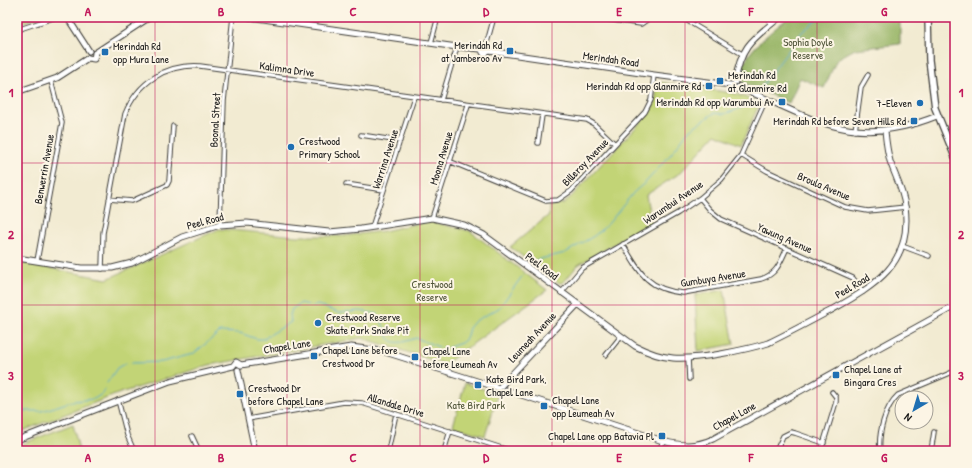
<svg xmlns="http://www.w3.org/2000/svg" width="972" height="468" font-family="'Patrick Hand',sans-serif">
  <rect width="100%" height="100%" fill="#fcf5e5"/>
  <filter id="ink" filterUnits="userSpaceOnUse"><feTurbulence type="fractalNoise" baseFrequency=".025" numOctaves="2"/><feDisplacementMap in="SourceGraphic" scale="8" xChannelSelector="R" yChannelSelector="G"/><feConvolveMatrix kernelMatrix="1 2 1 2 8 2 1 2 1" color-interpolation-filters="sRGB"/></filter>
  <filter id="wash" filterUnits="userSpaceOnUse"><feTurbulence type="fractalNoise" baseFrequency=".012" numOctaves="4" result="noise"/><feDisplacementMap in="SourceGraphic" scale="16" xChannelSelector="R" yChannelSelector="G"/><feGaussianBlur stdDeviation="0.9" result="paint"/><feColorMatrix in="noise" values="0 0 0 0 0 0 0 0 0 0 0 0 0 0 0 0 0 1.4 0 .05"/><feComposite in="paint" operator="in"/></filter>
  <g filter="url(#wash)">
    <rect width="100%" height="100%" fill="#f2ebd2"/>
    <path fill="#c2d476" stroke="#6f7849" d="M17 17H41L17 24Z
      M660 82 732 93 757 101 759 105 741 145 716 134 680 173 646 195 651 223 578 265 563 283H559L510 247 549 215V206L563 203 571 197 649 113 655 103 657 84Z
      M428 221 470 231 547 290 445 364 362 338 209 365 120 393 17 433V262L107 279 219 229 297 236H342L384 231Z
      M724 290 734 344 698 351 695 295Z
      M465 383 498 394 485 436 453 426Z
      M73 424 79 451H17V446Z"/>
    <path fill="#99b667" stroke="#5a6942" d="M789 17H900V44L855 49 837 59 824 88 800 78 789 103 744 83C731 60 774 30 789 17Z"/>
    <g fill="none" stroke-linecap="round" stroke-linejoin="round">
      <path stroke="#52a9cf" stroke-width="1" d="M762 86 802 32 820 17
        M533 262 536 260 565 253 594 236 608 224 634 192 647 181 671 154 689 130 714 113 724 114 741 108 750 101
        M131 363 162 362 193 354 220 332 240 333 257 339H263L291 322 290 315 292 309 301 303 313 306 318 305 339 313 360 311 378 314C390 336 384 350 416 338L444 349 461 343 466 339 469 328 475 321 499 308 523 275
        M107 383 117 368 126 363
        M17 411H42L73 401 94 399 102 394 105 388"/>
    </g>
  </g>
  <g filter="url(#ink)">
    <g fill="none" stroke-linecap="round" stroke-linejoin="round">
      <g stroke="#3c3b37" stroke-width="5.5">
        <path id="street" d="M592 17 641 24 651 17
          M681 17 742 54
          M766 17 772 24
          M17 30 56 17
          M431 43 438 17
          M486 46 494 17
          M441 100 457 47
          M855 131 861 87 868 75
          M361 135 400 141
          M538 143 542 115
          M741 155 767 171 845 207 868 211 906 207
          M449 161 546 201 558 200 571 191 645 112 651 100 654 75
          M346 184 384 190
          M700 198 710 210 721 219 853 278 863 292
          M109 199 132 201 167 185 169 181 173 126
          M432 218 468 105
          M220 225 224 101 233 17
          M372 227 414 97
          M623 244C639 272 648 290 683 293L761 279C777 274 780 263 787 248
          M902 246 929 256
          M37 261 62 123 51 81
          M102 269 103 233 125 114C138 82 166 64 200 66L587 120 594 124 615 144
          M561 293 582 268 678 213 700 198 721 180 741 155 766 99
          M606 355 621 336
          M688 358 689 379
          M118 400 127 435 134 451
          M248 419 344 402 362 403 511 451
          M192 436 199 451
          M388 451 396 414
          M444 451 450 431
          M659 451 663 441
          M776 451 783 436 791 432 795 433 824 443
          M821 451 836 402V397L832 392
          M880 451C878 433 885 407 898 395L955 371
          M931 451 934 432"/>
      </g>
      <g stroke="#3c3b37" stroke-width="7">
        <path id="secondary" d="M67 17 89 51
          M249 17 457 47 481 49
          M481 49 486 46 489 51
          M481 49 484 54 489 51
          M489 51 654 75 731 85
          M95 53 150 17
          M88 58 94 59 95 53
          M735 82C741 45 753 39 780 17
          M731 85 734 90 739 87
          M739 87C815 119 852 150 937 116
          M17 92 57 78 88 58
          M17 258 81 268H112L132 263 182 237 220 225 247 223 329 232 361 229 432 218 464 225 484 235 635 346C647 352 659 357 673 358 696 360 746 350 768 343 789 333 809 322 830 311 874 286 913 265 905 206 903 190 895 176 890 161 887 151 886 141 885 131
          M241 365 351 347 382 351 499 388
          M233 366 236 362 241 365
          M238 370 255 451
          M499 388 577 305
          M506 390 663 441C681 446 695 447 713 439L955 306
          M17 440 170 381 233 366"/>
      </g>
      <g stroke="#3c3b37" stroke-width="8">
        <path id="primary" d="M928 17 929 60 935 108 955 157"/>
      </g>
      <use href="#street" stroke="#fff" stroke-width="3.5"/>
      <use href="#secondary" stroke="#fff" stroke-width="5"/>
      <use href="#primary" stroke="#fff" stroke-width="5.5"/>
    </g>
  </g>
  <path fill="none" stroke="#c2185b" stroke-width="1" stroke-opacity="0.55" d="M155 17V451M287 17V451M420 17V451M552 17V451M685 17V451M817 17V451M17 163H955M17 305H955"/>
  <g fill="#1f6fb2" stroke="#fcf5e5" stroke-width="1.5">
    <rect x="506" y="47" width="8" height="8" rx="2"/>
    <rect x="101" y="48" width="8" height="8" rx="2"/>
    <rect x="716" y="77" width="8" height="8" rx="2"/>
    <rect x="705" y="82" width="8" height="8" rx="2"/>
    <rect x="778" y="98" width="8" height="8" rx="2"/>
    <circle cx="920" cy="103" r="4"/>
    <rect x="910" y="117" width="8" height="8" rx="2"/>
    <circle cx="291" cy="147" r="4"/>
    <circle cx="318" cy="323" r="4"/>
    <rect x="310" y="352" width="8" height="8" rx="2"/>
    <rect x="411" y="353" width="8" height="8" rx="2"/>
    <rect x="832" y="371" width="8" height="8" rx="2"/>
    <rect x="474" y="381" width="8" height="8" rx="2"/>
    <rect x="236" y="390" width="8" height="8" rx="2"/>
    <rect x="540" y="402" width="8" height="8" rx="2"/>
    <rect x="658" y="432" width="8" height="8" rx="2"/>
  </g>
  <g text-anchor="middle" stroke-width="4" stroke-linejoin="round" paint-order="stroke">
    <g font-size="11" fill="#4e5337" stroke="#fcf5e5">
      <text x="808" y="46">Sophia Doyle<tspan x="808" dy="13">Reserve</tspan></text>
      <text x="432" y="288">Crestwood<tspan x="432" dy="13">Reserve</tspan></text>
      <text x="476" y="409">Kate Bird Park</text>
    </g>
    <g font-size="11" fill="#1c1c1c" stroke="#fcf5e5" text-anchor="start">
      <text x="502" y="49" text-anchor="end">Merindah Rd<tspan x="502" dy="13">at Jamberoo Av</tspan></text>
      <text x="113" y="50">Merindah Rd<tspan x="113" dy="13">opp Mura Lane</tspan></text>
      <text x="728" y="79">Merindah Rd<tspan x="728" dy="13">at Glanmire Rd</tspan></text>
      <text x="701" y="90" text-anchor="end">Merindah Rd opp Glanmire Rd</text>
      <text x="774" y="106" text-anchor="end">Merindah Rd opp Warumbui Av</text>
      <text x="912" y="107" text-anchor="end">7-Eleven</text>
      <text x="906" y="125" text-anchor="end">Merindah Rd before Seven Hills Rd</text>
      <text x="299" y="145">Crestwood<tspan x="299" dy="13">Primary School</tspan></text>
      <text x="326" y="321">Crestwood Reserve<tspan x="326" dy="13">Skate Park Snake Pit</tspan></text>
      <text x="322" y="354">Chapel Lane before<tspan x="322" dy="13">Crestwood Dr</tspan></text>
      <text x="423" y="355">Chapel Lane<tspan x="423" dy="13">before Leumeah Av</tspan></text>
      <text x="844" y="373">Chapel Lane at<tspan x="844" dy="13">Bingara Cres</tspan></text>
      <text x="486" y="383">Kate Bird Park,<tspan x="486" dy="13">Chapel Lane</tspan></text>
      <text x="248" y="392">Crestwood Dr<tspan x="248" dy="13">before Chapel Lane</tspan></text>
      <text x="552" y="404">Chapel Lane<tspan x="552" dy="13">opp Leumeah Av</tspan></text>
      <text x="654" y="440" text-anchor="end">Chapel Lane opp Batavia Pl</text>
    </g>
    <g font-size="11" fill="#1c1c1c" stroke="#fcf5e5">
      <text transform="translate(611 59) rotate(8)" y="4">Merindah Road</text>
      <text transform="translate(287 69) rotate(8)" y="4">Kalimna Drive</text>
      <text transform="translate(215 120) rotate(-87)" y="4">Boonal Street</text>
      <text transform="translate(441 158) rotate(-73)" y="4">Moona Avenue</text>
      <text transform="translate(385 159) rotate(-72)" y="4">Warrina Avenue</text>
      <text transform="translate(585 162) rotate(-46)" y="4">Billeroy Avenue</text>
      <text transform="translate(44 169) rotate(-80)" y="4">Benwerrin Avenue</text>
      <text transform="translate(824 186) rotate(23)" y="4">Broula Avenue</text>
      <text transform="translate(673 202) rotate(-34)" y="4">Warumbui Avenue</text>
      <text transform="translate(205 221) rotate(-15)" y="4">Peel Road</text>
      <text transform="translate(785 238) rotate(24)" y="4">Yawung Avenue</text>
      <text transform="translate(542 266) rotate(37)" y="4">Peel Road</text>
      <text transform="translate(713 278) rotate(-9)" y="4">Gumbuya Avenue</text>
      <text transform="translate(852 286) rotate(-31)" y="4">Peel Road</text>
      <text transform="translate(532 337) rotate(-47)" y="4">Leumeah Avenue</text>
      <text transform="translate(287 346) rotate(-9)" y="4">Chapel Lane</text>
      <text transform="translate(396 405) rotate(17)" y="4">Allandale Drive</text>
      <text transform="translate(734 416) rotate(-29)" y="4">Chapel Lane</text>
    </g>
  </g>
  <rect width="972" height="468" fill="none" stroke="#fcf5e5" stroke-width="44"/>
  <g transform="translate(914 410) rotate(218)"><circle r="19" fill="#fcf5e5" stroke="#a29e95"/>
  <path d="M0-3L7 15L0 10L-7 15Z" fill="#1f6fb2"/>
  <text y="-6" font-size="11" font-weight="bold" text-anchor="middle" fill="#1c1c1c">N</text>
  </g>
  <rect x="22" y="22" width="928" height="424" fill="none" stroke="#c2185b" stroke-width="1.5"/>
  <g font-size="13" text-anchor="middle" font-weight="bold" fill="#c2185b">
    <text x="88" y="16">A</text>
    <text x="221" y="16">B</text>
    <text x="353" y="16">C</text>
    <text x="486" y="16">D</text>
    <text x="619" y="16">E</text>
    <text x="751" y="16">F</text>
    <text x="884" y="16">G</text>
    <text x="11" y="97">1</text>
    <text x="961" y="97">1</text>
    <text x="11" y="239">2</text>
    <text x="961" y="239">2</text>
    <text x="11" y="380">3</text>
    <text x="961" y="380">3</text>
    <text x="88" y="462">A</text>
    <text x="221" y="462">B</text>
    <text x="353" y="462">C</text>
    <text x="486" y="462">D</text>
    <text x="619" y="462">E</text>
    <text x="751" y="462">F</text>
    <text x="884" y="462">G</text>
  </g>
</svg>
